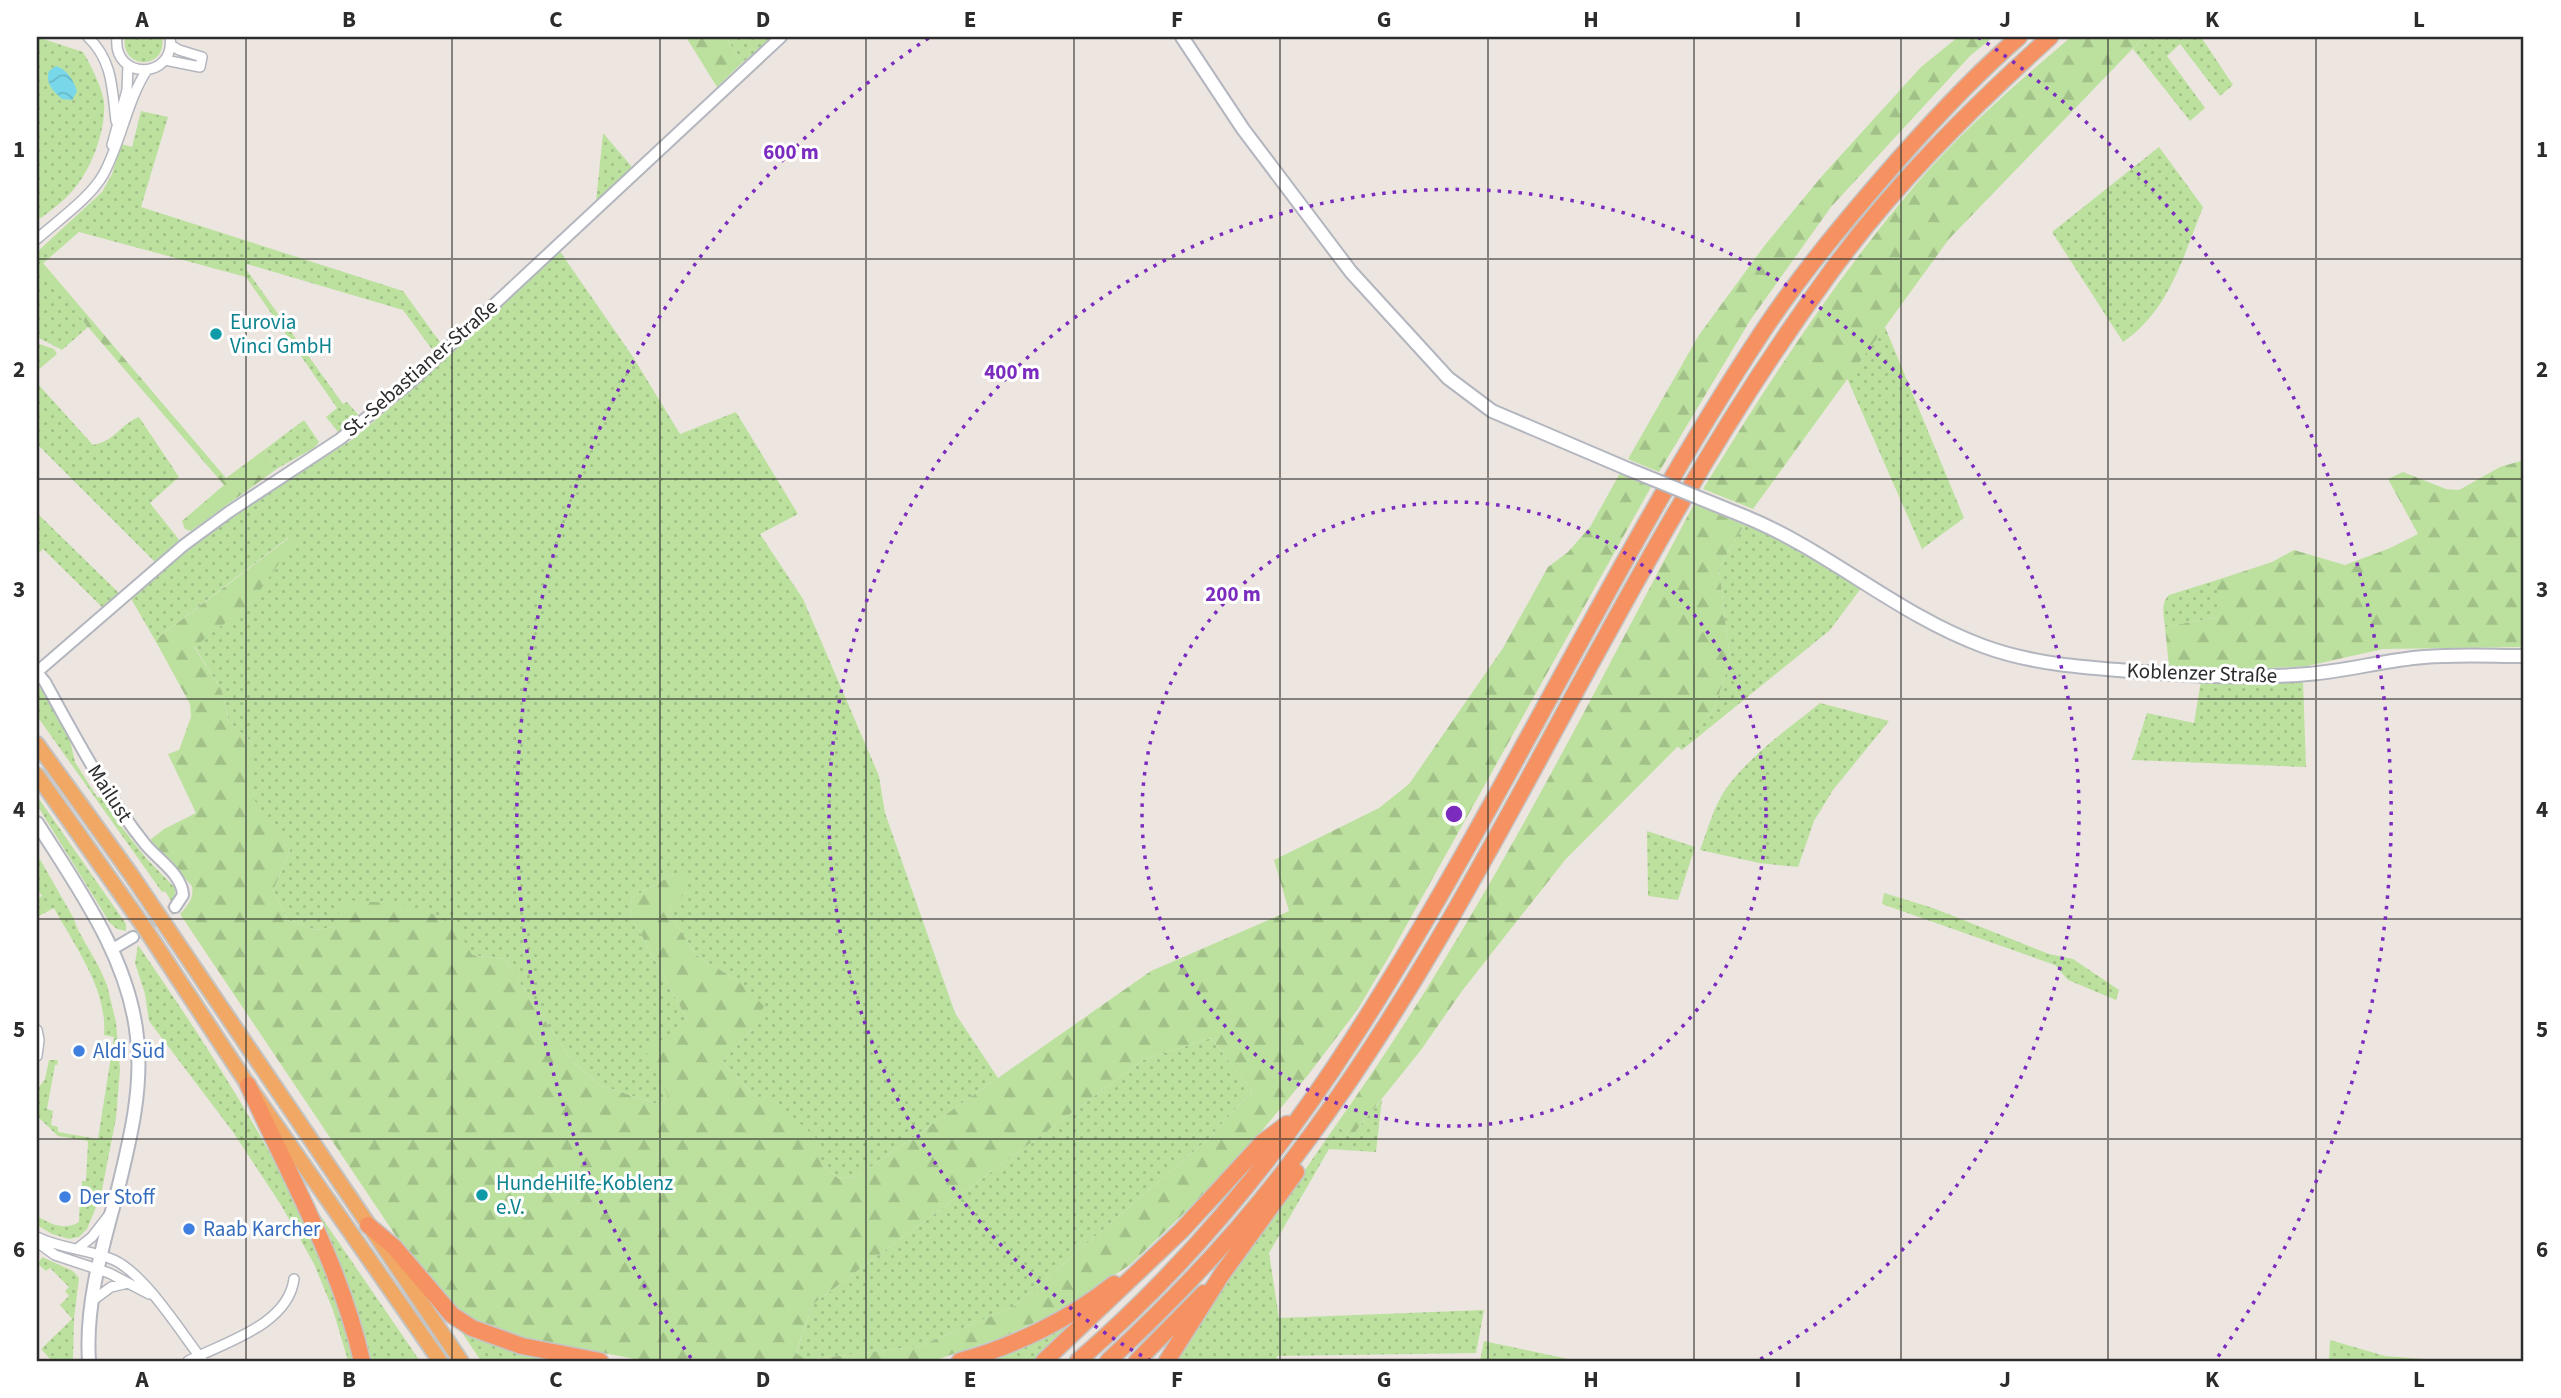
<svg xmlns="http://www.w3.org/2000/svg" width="2561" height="1398" font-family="'Source Sans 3',sans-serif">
  <defs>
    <pattern id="green-dots" width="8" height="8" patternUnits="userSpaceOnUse" patternTransform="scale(1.75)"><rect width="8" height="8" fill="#bce19f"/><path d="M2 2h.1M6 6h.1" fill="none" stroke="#a2c189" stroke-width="1.8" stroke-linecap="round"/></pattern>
    <pattern id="forest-firs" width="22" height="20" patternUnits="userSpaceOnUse" patternTransform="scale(1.75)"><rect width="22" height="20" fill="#bce19f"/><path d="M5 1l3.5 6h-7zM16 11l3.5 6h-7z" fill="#a2c189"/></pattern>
    <pattern id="water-waves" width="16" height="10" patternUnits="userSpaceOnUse" patternTransform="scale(1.75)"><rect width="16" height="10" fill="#78d7e9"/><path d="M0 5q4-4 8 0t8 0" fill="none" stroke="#68b9c8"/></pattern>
  </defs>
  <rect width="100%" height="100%" fill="#ede6e0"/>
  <path fill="url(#green-dots)" d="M37 37 83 52C90 63 103 90 104 102 106 130 92 168 74 189 65 200 53 209 41 218L37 217Z
    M125 37H162C168 70 120 71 125 37Z
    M726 37H773L742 63Z
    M2144 37H2201L2233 85 2220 96 2180 44 2167 56 2205 108 2190 121 2133 49Z
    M141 111 168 117 141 207 403 291 442 345 434 352 403 310 247 264 246 269 343 404 347 402 360 417 338 432 326 417 337 408 246 277 79 232 40 266 88 327 62 350 37 337V252L102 192 112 174 121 144 132 147Z
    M603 133 632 167 596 202Z
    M2159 147 2203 207C2183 257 2169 311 2123 342L2052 232Z
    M559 250 633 357 680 434 736 412 798 514 760 534 803 599 879 776 885 813 955 1013 998 1078 858 1176 839 1179 821 1164 722 1062 753 1028 738 981 696 955 668 911 687 891 674 874 632 898 630 914 689 1023 668 1096 660 1105 600 1085 572 1061 504 959 472 955 332 927 316 930 288 920 273 891 290 850 252 798 253 743 229 722 222 691 194 646 251 603 289 537 155 640 130 597 230 517 353 439 399 400Z
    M1885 327 1964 518 1922 549 1847 378Z
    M37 343 54 349 57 354 37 371Z
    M37 383 93 445C117 440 119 425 139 417L179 477 150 503 180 541 156 563 37 444Z
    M304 420 319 442 314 448 278 468 264 450Z
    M37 513 119 593 103 608 43 549 37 555Z
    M1744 525 1771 534 1862 587 1830 630 1682 750 1677 746 1714 710 1730 660 1719 568Z
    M2217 580V617L2165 627C2164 615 2160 604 2169 595Z
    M2201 681 2264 683 2303 681 2306 767 2132 760 2147 713 2194 723Z
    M37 682 70 740 75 762 97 797 103 798 114 814 113 816 146 858 175 888V897L171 901 165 891 162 892 37 716Z
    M1820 703 1889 721 1833 790 1814 821 1798 867 1759 863 1700 850C1708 829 1714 804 1728 786 1752 754 1789 728 1820 703Z
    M37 796 126 924V931L117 929 110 923 37 805Z
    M1647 831 1695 847 1678 900 1648 896Z
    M37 854 73 917 78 930 99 967 107 985 116 1022 120 1070 116 1118 101 1195 87 1229 79 1237 69 1239 52 1234 37 1225V1216C50 1224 64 1231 79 1222L80 1192H82V1181H86L88 1141 58 1136 37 1116V1090L45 1079 49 1060H57L58 1062 57 1065H55L47 1109 53 1111 51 1125 58 1127V1132L98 1139 114 1037 104 1035C108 990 74 945 54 908L37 917V908L40 906 37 899 42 896 37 888Z
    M1884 893 1933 908 2049 954 2073 959 2119 990 2116 1000 2068 980 2055 965 1882 904Z
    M138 945C226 1073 315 1208 355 1361H348L333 1310 314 1264 281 1205 233 1132 149 1021 145 994 135 963Z
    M1211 1038 1252 1091 1207 1140 1013 1307 920 1346 806 1360 796 1354 812 1305 865 1265 1143 1060Z
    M1382 1099 1376 1152 1329 1149 1269 1253 1279 1318 1484 1310 1476 1353 1277 1356V1361H1173L1336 1125 1351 1137Z
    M309 1199 420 1361H368Z
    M42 1257 73 1271 79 1278 74 1319 73 1361H52L41 1349 72 1319 60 1305 69 1296 65 1291 69 1287 50 1268 46 1271 38 1264Z
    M1098 1305 1034 1361H975Z
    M455 1322 582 1361H481Z
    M2330 1340 2385 1356 2449 1361H2329Z
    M1484 1341 1573 1360 1480 1361Z"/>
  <path fill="url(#forest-firs)" fill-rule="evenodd" d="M686 37H726L742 63 717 87Z
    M1958 37H1993L1970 56 1831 207 1751 319 1659 472 1628 459 1699 335 1765 245 1822 176 1921 67Z
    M2071 37H2144L1949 239 1753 509 1703 489C1768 383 1836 278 1917 183 1963 130 2017 83 2071 37Z
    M43 263 226 478 264 450 278 468 191 531 185 529 182 521 224 485 88 327 39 266Z
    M2524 460V647L2383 649 2307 666 2235 670 2169 667 2165 627 2217 617V580L2272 562 2294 550 2345 565 2390 548 2418 534 2388 479 2403 472 2446 489 2459 490 2500 467Z
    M1620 473 1651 487 1391 953 1358 1009 1308 1075 1232 1167 1131 1264 1064 1309 1003 1337 933 1361H646L523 1338 475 1321 457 1309 410 1257 180 914C188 905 194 899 192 886L150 840 164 829 196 813 168 754 179 750 191 717 190 704 155 640 290 537 294 542 251 603 194 647 222 691 229 722 253 743V798L290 850 273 891 288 920 316 930 332 927 345 900C381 903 426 902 455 928 462 934 467 947 472 955L504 959 572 1061 600 1085 660 1105 668 1096 645 1050 689 1023 630 914 632 898 674 874 687 878V891L668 911 696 955 738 981 764 1006 753 1028 722 1062 756 1097 769 1096 820 1141 821 1164 839 1179 858 1176 1151 971 1289 911 1274 860 1379 808 1409 784 1503 648 1548 567 1568 552 1590 527ZM1211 1038 1252 1091 1207 1140 1013 1307 920 1346 806 1360 796 1353 812 1305 865 1265 1143 1060Z
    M1694 504 1744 525 1719 568 1730 660 1714 710 1565 860 1462 991 1421 1050 1351 1137 1336 1125C1475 930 1582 715 1694 504Z"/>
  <path fill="url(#water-waves)" d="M56 66C68 70 73 80 77 91L72 100 62 99C53 91 45 83 49 71Z"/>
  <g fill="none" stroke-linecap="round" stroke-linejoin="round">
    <path stroke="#c6c1bc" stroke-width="10" stroke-dasharray="10 5" stroke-linecap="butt" d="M133 937 175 907"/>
    <g stroke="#b3b6bf" stroke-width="12">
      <path id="minor" d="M88 37C113 61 112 89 116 121
        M117 37C112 81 176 80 170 37
        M165 60 200 67 202 57 179 50 171 45
        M112 145 127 90 128 65
        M37 239C57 221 90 198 103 175 121 143 127 100 147 70
        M37 1030 39 1040 37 1056
        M37 1237C61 1249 89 1249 114 1260 145 1274 182 1334 203 1361
        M37 1242 55 1255 109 1273 149 1294
        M77 1249 92 1237 109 1215
        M92 1301 111 1287 128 1283
        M188 1361C225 1342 288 1325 294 1279"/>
    </g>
    <g stroke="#b3b6bf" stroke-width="14">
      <path id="tertiary" d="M175 907 183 895C182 874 157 859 145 844 105 794 76 738 45 682L37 672 184 545 229 512 340 439 413 380 781 37
        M111 950 133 937"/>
    </g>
    <g stroke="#b3b6bf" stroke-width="16">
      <path id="secondary" d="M1182 37 1243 129 1351 272 1448 378 1492 411 1628 469
        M1746 517C1829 551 1898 615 1983 646 2034 665 2090 668 2144 672 2199 676 2254 679 2308 674 2347 671 2385 660 2424 657 2457 654 2491 656 2524 656
        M37 823C78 888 129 958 137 1037 143 1088 130 1140 118 1189 103 1245 85 1303 89 1361"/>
    </g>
    <g stroke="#c4c4c4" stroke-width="18">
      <path id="trunk" d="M37 744 130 873 461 1361
        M37 775 144 927 248 1085 440 1361"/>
    </g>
    <g stroke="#c4c4c4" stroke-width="19">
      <path id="motorway" d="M248 1085C289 1175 340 1264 362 1361
        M368 1225 394 1247 452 1315 472 1328 522 1346 600 1361
        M960 1361C1015 1346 1070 1319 1114 1284
        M1044 1361 1182 1230 1263 1142 1287 1124
        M1078 1361C1185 1268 1278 1156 1354 1037 1501 809 1612 560 1761 334 1802 272 1850 215 1898 160 1936 117 1976 74 2019 37
        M1108 1361C1174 1300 1237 1234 1291 1162 1446 959 1551 724 1680 505 1725 426 1774 350 1827 277 1891 188 1969 110 2050 37
        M1137 1361 1204 1293
        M1167 1361 1222 1274 1296 1172"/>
    </g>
    <use href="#minor" stroke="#fff" stroke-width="9"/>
    <use href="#tertiary" stroke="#fff" stroke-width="10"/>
    <use href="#secondary" stroke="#fff" stroke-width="12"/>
    <use href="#trunk" stroke="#f0a864" stroke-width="14"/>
    <use href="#motorway" stroke="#f69261" stroke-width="16"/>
    <g stroke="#b3b6bf" stroke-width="16" stroke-linecap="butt">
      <path id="secondary-bridge" d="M1628 469 1746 517"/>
    </g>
    <use href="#secondary-bridge" stroke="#fff" stroke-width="12"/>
  </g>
  <path fill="none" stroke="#2c2c2c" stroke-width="2" stroke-opacity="0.55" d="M246 37V1361M452 37V1361M660 37V1361M866 37V1361M1074 37V1361M1280 37V1361M1488 37V1361M1694 37V1361M1901 37V1361M2108 37V1361M2316 37V1361M37 259H2524M37 479H2524M37 699H2524M37 919H2524M37 1139H2524"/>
  <g fill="none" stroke="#7b2cbf" stroke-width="3.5" stroke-dasharray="3.5 7">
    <circle cx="1454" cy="814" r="312"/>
    <path d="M1151 1361A625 625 0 1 1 1757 1361"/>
    <path d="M691 1358A937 937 0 0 1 930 37M1978 37A937 937 0 0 1 2217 1358"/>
  </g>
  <g fill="#0f9aa8" stroke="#fff" stroke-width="2.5">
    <circle cx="216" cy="334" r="7"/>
    <circle cx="482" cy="1195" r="7"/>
  </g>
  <g fill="#3f7fe0" stroke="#fff" stroke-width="2.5">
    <circle cx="79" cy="1051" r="7"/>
    <circle cx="65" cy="1197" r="7"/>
    <circle cx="189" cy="1229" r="7"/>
  </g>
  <g text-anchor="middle" stroke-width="6" stroke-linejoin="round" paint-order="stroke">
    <g font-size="21" fill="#0d838f" stroke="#fff" text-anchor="start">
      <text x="230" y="329">Eurovia<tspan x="230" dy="24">Vinci GmbH</tspan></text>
      <text x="496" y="1190">HundeHilfe-Koblenz<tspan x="496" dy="24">e.V.</tspan></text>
    </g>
    <g font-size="21" fill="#2c2c2c" stroke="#fff">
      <text transform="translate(420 368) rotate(-41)" y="7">St.-Sebastianer-Straße</text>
      <text transform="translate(2202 673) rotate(2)" y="7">Koblenzer Straße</text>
      <text transform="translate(110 793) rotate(57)" y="7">Mailust</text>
    </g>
    <g font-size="21" fill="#366cbe" stroke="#fff" text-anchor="start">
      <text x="93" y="1058">Aldi Süd</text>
      <text x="79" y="1204">Der Stoff</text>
      <text x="203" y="1236">Raab Karcher</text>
    </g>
  </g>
  <circle cx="1454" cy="814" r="10" fill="#7b2cbf" stroke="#fff" stroke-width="3.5"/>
  <g font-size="21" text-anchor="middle" font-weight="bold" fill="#7b2cbf" stroke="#fff" stroke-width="6" stroke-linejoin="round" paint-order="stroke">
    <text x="791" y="159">600 m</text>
    <text x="1012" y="379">400 m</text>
    <text x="1233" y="601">200 m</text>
  </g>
  <rect width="2561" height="1398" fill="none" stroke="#ffffff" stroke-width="77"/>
  <rect x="38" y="38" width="2484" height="1322" fill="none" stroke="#2c2c2c" stroke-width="2.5"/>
  <g font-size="23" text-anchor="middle" font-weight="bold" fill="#2c2c2c">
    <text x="142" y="27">A</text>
    <text x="349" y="27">B</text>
    <text x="556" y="27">C</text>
    <text x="763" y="27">D</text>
    <text x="970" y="27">E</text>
    <text x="1177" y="27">F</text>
    <text x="1384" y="27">G</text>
    <text x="1591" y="27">H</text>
    <text x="1798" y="27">I</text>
    <text x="2005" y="27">J</text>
    <text x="2212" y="27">K</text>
    <text x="2419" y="27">L</text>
    <text x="19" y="157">1</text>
    <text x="2542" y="157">1</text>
    <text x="19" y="377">2</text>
    <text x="2542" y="377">2</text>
    <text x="19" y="597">3</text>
    <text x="2542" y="597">3</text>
    <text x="19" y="817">4</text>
    <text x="2542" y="817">4</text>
    <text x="19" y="1037">5</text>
    <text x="2542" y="1037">5</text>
    <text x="19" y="1257">6</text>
    <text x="2542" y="1257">6</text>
    <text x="142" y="1387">A</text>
    <text x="349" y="1387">B</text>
    <text x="556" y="1387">C</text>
    <text x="763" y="1387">D</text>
    <text x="970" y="1387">E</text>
    <text x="1177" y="1387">F</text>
    <text x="1384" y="1387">G</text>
    <text x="1591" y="1387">H</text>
    <text x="1798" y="1387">I</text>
    <text x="2005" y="1387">J</text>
    <text x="2212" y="1387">K</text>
    <text x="2419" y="1387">L</text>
  </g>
</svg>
